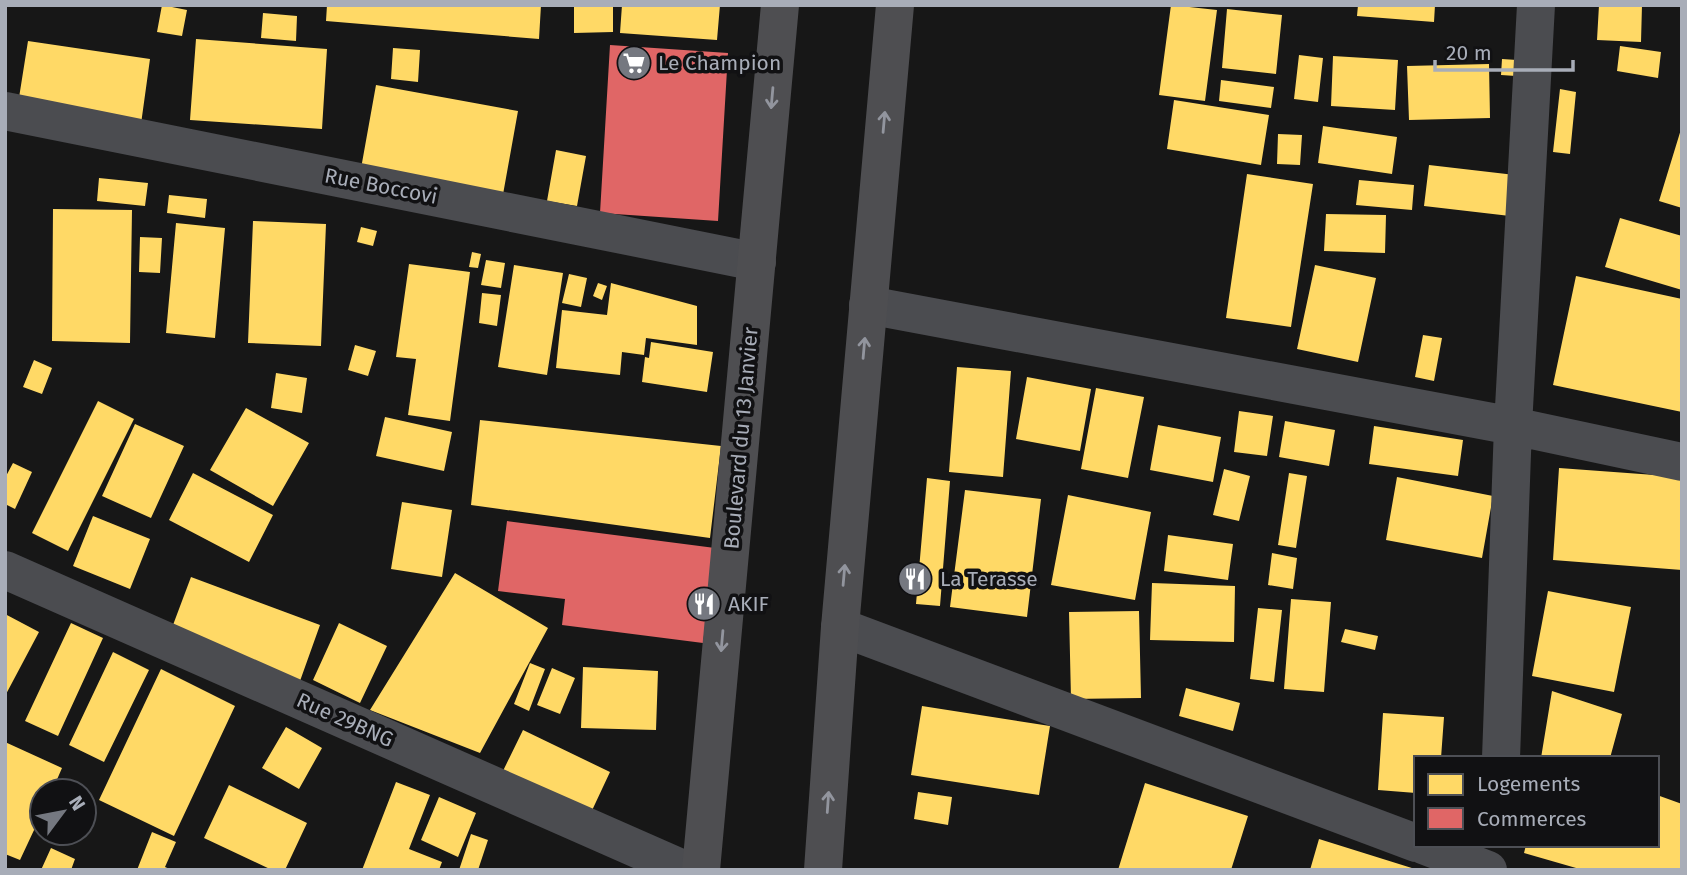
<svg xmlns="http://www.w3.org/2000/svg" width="1687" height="875" font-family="'Fira Sans',sans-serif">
  <rect width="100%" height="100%" fill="#171717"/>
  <path fill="#ffd966" d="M162 5 187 10 182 36 157 32Z
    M327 5H541L539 39 326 21Z
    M574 5H613V32L574 33Z
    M622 5H720L717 40 620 33Z
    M1171 5 1217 10 1205 101 1159 95Z
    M1358 5H1435L1434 22 1357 16Z
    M1599 5H1642L1641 42 1597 40Z
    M1227 9 1282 15 1276 74 1222 68Z
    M263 13 297 16 296 41 261 38Z
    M196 39 327 49 322 129 190 120Z
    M28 41 150 59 141 124 18 104Z
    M1620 46 1661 52 1658 78 1617 71Z
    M393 48 420 50 418 82 391 79Z
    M1299 55 1323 58 1318 102 1294 99Z
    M1333 56 1398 60 1395 110 1331 106Z
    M1502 59 1517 60 1516 76 1501 75Z
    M1489 64 1490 118 1409 120 1407 66Z
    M1221 80 1274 87 1271 108 1219 101Z
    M376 85 518 111 502 200 360 174Z
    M1560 89 1576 92 1570 154 1553 152Z
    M1174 100 1269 115 1261 165 1167 149Z
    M1323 126 1397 137 1392 174 1318 163Z
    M1682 126V208L1659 201Z
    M1278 134 1302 135 1300 165 1277 164Z
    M556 150 586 156 577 206 547 201Z
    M1429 165 1515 175 1510 216 1424 206Z
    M1247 174 1313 184 1291 327 1226 318Z
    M99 178 148 183 145 206 97 201Z
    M1359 180 1414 185 1412 210 1356 205Z
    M169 195 207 199 205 218 167 213Z
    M53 209 132 210 130 343 52 341Z
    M1326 214 1386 215 1385 253 1324 251Z
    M1620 218 1682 236V290L1605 267Z
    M253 221 326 224 321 346 248 343Z
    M176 223 225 228 215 338 166 333Z
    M361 227 377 231 373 246 357 242Z
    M140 237 162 238 160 273 139 272Z
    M472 252 481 254 478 268 469 267Z
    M486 260 505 263 501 288 481 285Z
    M409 264 470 272 450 421 408 415 416 359 396 357Z
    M514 265 563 273 547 375 498 367Z
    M1315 265 1376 278 1358 362 1297 349Z
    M569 274 587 278 581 307 562 303Z
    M1576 276 1682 299V412L1553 385Z
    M598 283 607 286 602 300 593 296Z
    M611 283 697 306V345L646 338 644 355 622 352 620 375 556 368 562 310 607 315Z
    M482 293 501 295 497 326 479 323Z
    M1423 335 1442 338 1434 381 1415 377Z
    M651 342 713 352 707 392 642 382 645 357 649 358Z
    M355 345 376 351 368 376 348 370Z
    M34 360 52 368 42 394 23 387Z
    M957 367 1011 371 1003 477 949 472Z
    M276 373 307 378 302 413 271 408Z
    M1027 377 1091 389 1080 451 1016 439Z
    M1096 388 1144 397 1128 478 1081 469Z
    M98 401 134 419 68 551 32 533Z
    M246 408 309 443 273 506 210 470Z
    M1239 411 1273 416 1267 456 1234 452Z
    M385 417 452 432 444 471 376 456Z
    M480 420 721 446 710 538 471 505Z
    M1285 421 1335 430 1329 466 1279 457Z
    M135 424 184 446 151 518 102 496Z
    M1158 425 1221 437 1213 482 1150 470Z
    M1374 426 1463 440 1458 476 1369 464Z
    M13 463 32 472 15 509 5 504V478Z
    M1559 468 1682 477V570L1553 560Z
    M1224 469 1250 476 1239 521 1213 515Z
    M193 473 273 515 249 562 169 520Z
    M1289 473 1307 476 1296 548 1278 545Z
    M1397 477 1493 496 1482 558 1386 540Z
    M927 478 950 481 940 606 916 604Z
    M965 490 1041 499 1027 617 950 607Z
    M1068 495 1151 512 1135 600 1051 585Z
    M402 502 452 510 442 577 391 569Z
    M93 516 150 539 130 589 73 566Z
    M1168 535 1233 544 1228 580 1164 571Z
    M1272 553 1297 558 1293 589 1268 585Z
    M455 573 548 628 480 753 370 710Z
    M191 577 320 625 300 681 170 633Z
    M1152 583 1235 586 1234 642 1150 640Z
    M1548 591 1631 607 1614 692 1532 676Z
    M1291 599 1331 602 1324 692 1284 689Z
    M1258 608 1282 610 1274 682 1250 679Z
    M1139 611 1141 698 1071 699 1069 612Z
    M5 614 39 632 5 696Z
    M71 623 103 638 58 736 25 721Z
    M339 623 387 646 360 703 313 680Z
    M1345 629 1378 636 1375 650 1341 642Z
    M113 652 149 670 104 762 69 745Z
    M530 663 545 669 529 711 514 704Z
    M583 667 658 671 656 730 581 728Z
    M552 668 575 678 560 714 537 705Z
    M161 669 235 706 174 836 99 800Z
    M1186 688 1240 703 1233 731 1179 716Z
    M1552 691 1622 714 1610 758H1541Z
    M922 706 1050 726 1039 795 911 775Z
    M1383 713 1444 717 1441 758H1416V793L1378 790Z
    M286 727 322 748 299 789 262 768Z
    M523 730 610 772 588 819 501 775Z
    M5 742 62 768 52 791H42V813L20 860 5 854Z
    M396 782 430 795 409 849 442 862 439 870H362Z
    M1145 783 1248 816 1231 870H1118Z
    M229 785 307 823 285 870H272L204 838Z
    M918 792 952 797 948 825 914 819Z
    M1657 795 1682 804V870H1583L1524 853 1526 845H1657Z
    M439 797 476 813 458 857 421 840Z
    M152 832 176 842 165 867 172 870H137Z
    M471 834 488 840 478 870H459Z
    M1319 839 1415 869V870H1310Z
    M51 848 75 859 71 870H41Z"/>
  <path fill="#e06666" d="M610 45 728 53 718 221 600 213Z
    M507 521 715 548 703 643 562 625 565 599 498 591Z"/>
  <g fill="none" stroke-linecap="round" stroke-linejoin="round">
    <path stroke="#4b4c50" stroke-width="38" d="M5 111 757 262
      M868 305 1513 426 1682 462
      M5 570 685 870
      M840 627 1416 843
      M1501 758 1513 426 1536 5
      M1423 845 1488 870"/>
    <path stroke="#4e4e51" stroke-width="38" d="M701 870 780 5
      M823 870 840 627 895 5"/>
  </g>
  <defs><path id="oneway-shaft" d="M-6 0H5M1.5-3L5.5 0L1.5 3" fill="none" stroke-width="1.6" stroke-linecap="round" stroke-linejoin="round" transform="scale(1.75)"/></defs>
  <g stroke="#92959e">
    <use href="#oneway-shaft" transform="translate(772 98) rotate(95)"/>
    <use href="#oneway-shaft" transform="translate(884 122) rotate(-85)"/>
    <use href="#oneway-shaft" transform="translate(864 348) rotate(-85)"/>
    <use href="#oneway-shaft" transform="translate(844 575) rotate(-85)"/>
    <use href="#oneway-shaft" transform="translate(722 641) rotate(95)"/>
    <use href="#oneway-shaft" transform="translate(828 802) rotate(-86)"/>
  </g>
  <defs>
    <g id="supermarket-disc" transform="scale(1.75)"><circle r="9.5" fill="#757880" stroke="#111113"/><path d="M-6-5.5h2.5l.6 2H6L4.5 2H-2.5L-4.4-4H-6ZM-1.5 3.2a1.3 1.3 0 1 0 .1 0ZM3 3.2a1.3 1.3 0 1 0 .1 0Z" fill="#fff"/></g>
    <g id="restaurant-disc" transform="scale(1.75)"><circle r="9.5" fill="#757880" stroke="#111113"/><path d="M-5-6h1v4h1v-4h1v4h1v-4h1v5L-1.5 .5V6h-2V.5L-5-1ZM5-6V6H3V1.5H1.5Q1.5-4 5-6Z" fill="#fff"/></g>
  </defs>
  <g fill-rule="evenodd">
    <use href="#supermarket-disc" x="634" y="63"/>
    <use href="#restaurant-disc" x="915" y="579"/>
    <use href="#restaurant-disc" x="704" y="604"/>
  </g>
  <g text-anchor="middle" stroke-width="7" stroke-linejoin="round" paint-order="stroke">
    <g font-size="21" fill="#a8adb8" stroke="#111113" text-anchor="start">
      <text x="658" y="70">Le Champion</text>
      <text x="940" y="586">La Terasse</text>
      <text x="728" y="611">AKIF</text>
    </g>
    <g font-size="21" fill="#a8adb8" stroke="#111113">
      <text transform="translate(381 186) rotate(11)" y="7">Rue Boccovi</text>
      <text transform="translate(741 438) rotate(-85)" y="7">Boulevard du 13 Janvier</text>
      <text transform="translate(345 720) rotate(24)" y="7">Rue 29BNG</text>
    </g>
  </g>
  <rect width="1687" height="875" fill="none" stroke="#a8adb8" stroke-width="14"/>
  <rect x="1414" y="756" width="245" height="91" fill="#111113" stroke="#4d4f55" stroke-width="2"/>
  <rect x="1428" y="774" width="35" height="21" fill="#ffd966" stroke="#4d4f55" stroke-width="2"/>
  <text x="1477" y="791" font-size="21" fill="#a8adb8">Logements</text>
  <rect x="1428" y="808" width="35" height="21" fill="#e06666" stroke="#4d4f55" stroke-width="2"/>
  <text x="1477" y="826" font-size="21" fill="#a8adb8">Commerces</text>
  <g transform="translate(63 812) rotate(58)"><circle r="33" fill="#111113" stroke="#4d4f55" stroke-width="2"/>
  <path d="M0-5L12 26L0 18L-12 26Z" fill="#757880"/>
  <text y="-10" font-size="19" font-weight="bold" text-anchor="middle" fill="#a8adb8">N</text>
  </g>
  <path d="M1435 60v10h138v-10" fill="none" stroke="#a8adb8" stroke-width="3.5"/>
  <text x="1446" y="60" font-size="21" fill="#a8adb8" stroke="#111113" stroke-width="5" paint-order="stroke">20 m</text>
</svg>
